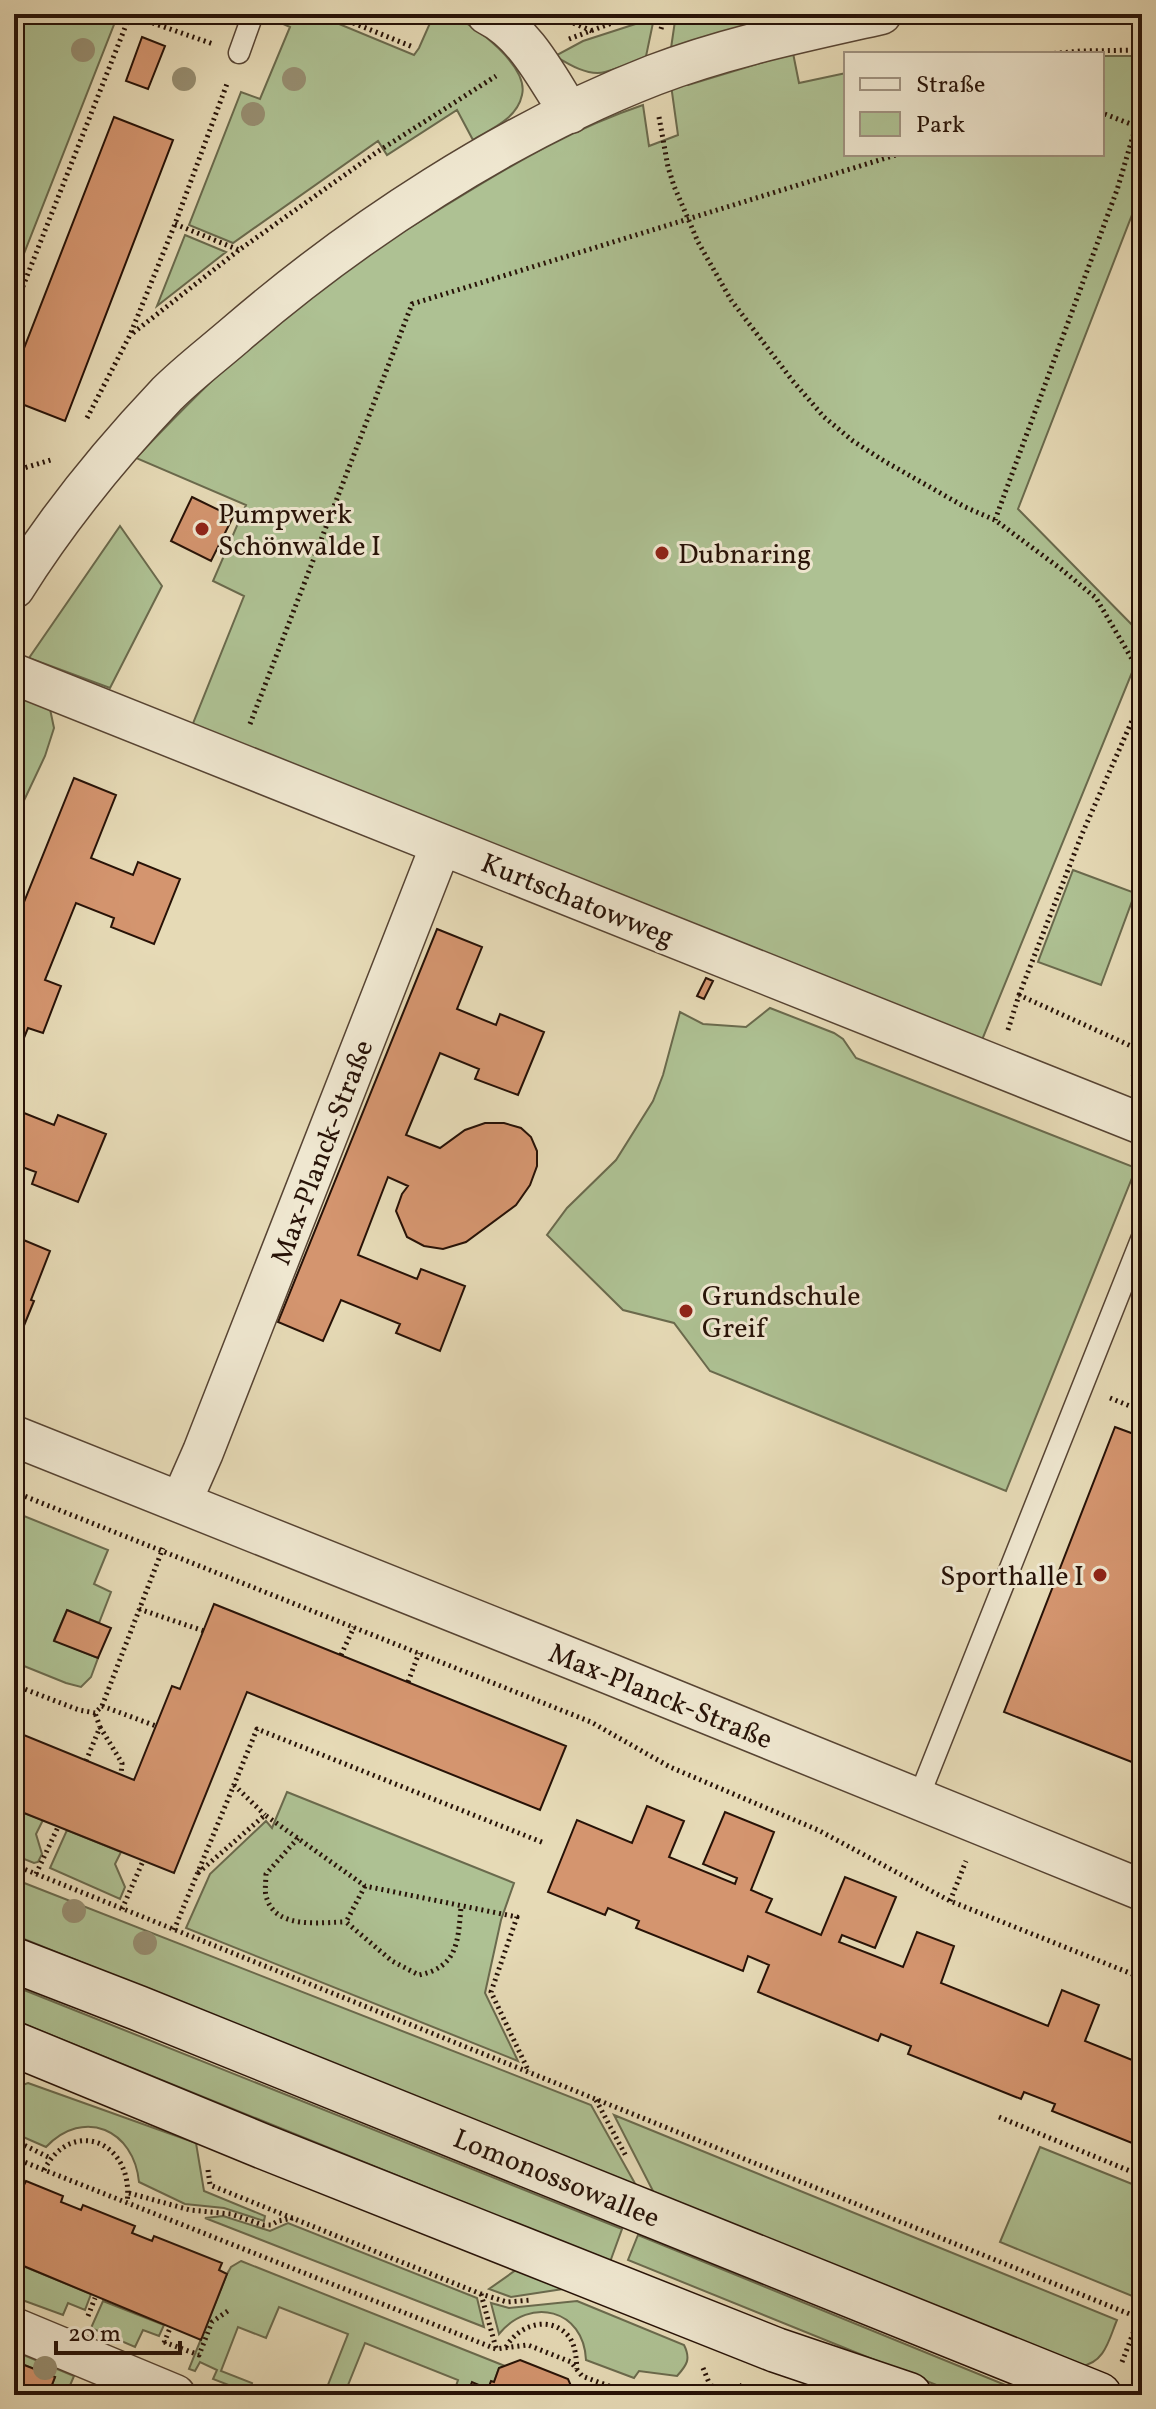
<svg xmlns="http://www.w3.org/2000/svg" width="1156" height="2409" font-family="Vollkorn,serif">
  <rect width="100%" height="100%" fill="#e6dab6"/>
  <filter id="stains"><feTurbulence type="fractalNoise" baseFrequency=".0025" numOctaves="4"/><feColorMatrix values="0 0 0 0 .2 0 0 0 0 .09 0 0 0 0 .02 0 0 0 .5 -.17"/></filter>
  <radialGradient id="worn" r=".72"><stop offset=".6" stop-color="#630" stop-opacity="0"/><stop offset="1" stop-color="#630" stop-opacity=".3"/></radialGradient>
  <path fill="#aec193" stroke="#6a6a4d" stroke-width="2" d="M14 14H95L115 22 14 279Z
    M274 14H315L414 55 419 48 434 14C440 14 446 13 452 16 476 25 529 67 522 95 517 119 491 129 473 140L457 110 387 155 378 141 233 243 189 225 241 92 260 99 290 27 272 19Z
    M676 14H784L689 45 670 55Z
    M654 18 644 66C623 63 624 67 605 72 589 77 568 64 555 56L583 41Z
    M793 53 799 83 846 73V154H1102V56H1142V189L1018 509 1142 635V648L982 1040 192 726 244 596 213 581 246 505 136 458C175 417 215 376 258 338 318 284 389 240 458 198 516 162 577 127 643 105L649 146 678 135 671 85H688Z
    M185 235 226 252 157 306Z
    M120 526 162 586 110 688 29 658Z
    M14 689 50 709 54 728 45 756 20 809 14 807Z
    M1073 870 1135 893 1101 985 1038 962Z
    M770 1008 834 1033 843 1039 856 1058 1136 1168 1006 1491 710 1371 674 1323 623 1310 547 1235 567 1208 616 1160 653 1101 663 1075 680 1012 703 1024 746 1027Z
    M14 1512 108 1550 94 1584 111 1592 99 1623 67 1610 54 1640 98 1658 91 1677 81 1687 66 1683 14 1662Z
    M287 1792 514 1883 501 1920 485 1993 518 2061 186 1928 210 1874 266 1821 272 1828Z
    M14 1809 43 1820 36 1834 42 1854 38 1862 34 1863 14 1855Z
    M67 1830 121 1852 115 1864 125 1887 120 1899 50 1868Z
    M14 1879 591 2105 637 2187 14 1935Z
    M14 1986 622 2229 610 2262 14 2020Z
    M28 2083 196 2143 204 2191 265 2216 264 2221 224 2208 185 2204 139 2182C134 2130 84 2107 46 2147L14 2133V2088Z
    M614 2115 1117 2320C1109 2339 1105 2363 1081 2366L654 2193Z
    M1040 2147 1142 2188V2300L1000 2242Z
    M223 2216 270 2231 288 2223 477 2298 484 2327 205 2218Z
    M638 2235 1030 2395H961L628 2260Z
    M241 2261 505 2366 499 2368 494 2382H491L488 2389 472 2383 467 2395H453L458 2380 365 2343 344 2395H324L348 2334 279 2307 266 2338 238 2327 221 2371 252 2383 249 2393 213 2379 217 2370 200 2362 195 2371 189 2369 227 2274 231 2267Z
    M523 2265 576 2287 511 2297 489 2289Z
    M23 2266 91 2294 85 2310 68 2303 63 2315 14 2297V2290Z
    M103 2301 164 2325 159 2336 143 2330 135 2347 91 2328Z
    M577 2301 684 2345C691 2359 687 2365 677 2376L639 2371 634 2378 586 2360C584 2309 530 2296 499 2334L491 2303 509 2308Z
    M14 2351 74 2376 66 2395H48L55 2377 14 2361Z"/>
  <path fill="#d4956f" stroke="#271207" stroke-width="2" d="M142 37 165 46 148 89 126 81Z
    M114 117 173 140 65 421 14 401V374Z
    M192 497 233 517 211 561 171 541Z
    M74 778 116 795 91 858 133 875 138 862 180 879 154 944 111 927 114 918 76 903 45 980 61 986 43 1033 28 1028 14 1062V927Z
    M437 929 482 947 457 1009 496 1025 500 1014 544 1032 518 1095 475 1079 479 1069 440 1053 406 1135 440 1148 465 1130 485 1123H504L521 1128 531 1137 537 1151V1166L530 1185 516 1205 466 1242 443 1249 424 1246 407 1237 396 1211 402 1194 408 1186 388 1177 358 1255 417 1279 421 1269 465 1286 440 1351 396 1333 400 1324 341 1300 323 1341 278 1322Z
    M706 978 713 981 704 999 697 996Z
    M14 1109 54 1125 58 1115 106 1134 78 1202 32 1184 36 1172 14 1164Z
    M14 1236 50 1251 31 1300 34 1301 14 1350Z
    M1115 1427 1142 1437V1766L1004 1712Z
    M214 1604 566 1746 540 1810 247 1692 174 1873 14 1809V1731L134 1780 172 1686 180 1689Z
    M67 1610 111 1628 98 1658 54 1641Z
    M647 1806 684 1821 669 1857 735 1884 737 1878 703 1864 725 1812 774 1832 751 1890 772 1899 766 1912 821 1935 845 1877 896 1897 875 1948 842 1935 839 1942 903 1967 917 1932 954 1946 941 1983 1048 2026 1062 1990 1099 2005 1085 2041 1142 2064V2147L1052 2111 1055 2104 1024 2092 1021 2099 908 2054 911 2046 881 2034 878 2041 758 1992 769 1965 748 1956 743 1971 636 1928 639 1921 608 1908 605 1915 548 1892 577 1820 632 1843Z
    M26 2181 63 2196 61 2202 81 2210 83 2205 135 2226 132 2233 152 2241 154 2236 222 2263 219 2270 227 2274 201 2340 14 2262V2184L23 2187Z
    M520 2360 568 2379 575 2395H467L472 2382 488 2389 491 2381 494 2382 499 2368Z
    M14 2361 55 2377 48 2395H14Z"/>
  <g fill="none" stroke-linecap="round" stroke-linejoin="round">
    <g stroke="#574433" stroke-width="23">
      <path id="lane" d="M239 53 253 14
        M918 1799 1142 1237"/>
    </g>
    <g stroke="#574433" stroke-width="43">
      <path id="street" d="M487 14C526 33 547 78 570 113
        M14 588C58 518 110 454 167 394 188 373 213 354 235 335 354 232 507 132 654 75 727 47 806 31 881 14
        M14 674 1142 1124
        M14 1436 610 1674 1142 1890
        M181 1502 203 1452 441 845
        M14 2328 175 2395"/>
    </g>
    <g stroke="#271207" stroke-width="47">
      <path id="secondary" d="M14 1960 138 2008 1099 2395
        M14 2044 262 2146 776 2350 909 2395"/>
    </g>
    <path stroke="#271207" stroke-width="5" stroke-dasharray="2 4" stroke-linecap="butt" d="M331 14 413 47
      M130 15 213 44
      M557 16 592 31
      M146 20 167 14
      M661 29 665 14
      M569 39 636 14
      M1048 54 1081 51 1142 50
      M659 117 668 167 674 186 698 242 731 300 792 380 824 417 853 441 884 461 965 507 995 520 1061 569 1096 598 1142 676
      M175 224 239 250 377 152 496 76
      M14 309 130 15 126 14
      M133 333 239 250
      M87 418 130 335 175 224 228 81
      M14 471 54 459
      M995 520 1117 190 1136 126 1102 113
      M250 724 412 304 899 154
      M1019 995 1082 834 1142 698
      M1008 1030 1019 995 1142 1051
      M1133 1077 1142 1056
      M1110 1398 1142 1411
      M14 1492 591 1722 670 1767 818 1830 950 1901 1142 1978
      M139 1609 204 1631
      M341 1655 354 1627
      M408 1682 419 1653
      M14 1685 79 1710 95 1713 102 1706 163 1548
      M14 1705 21 1688
      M102 1706 156 1726
      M100 1727 122 1763 121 1775
      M86 1761 100 1727 95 1713
      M234 1785 265 1815
      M298 1838 266 1874C266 1881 264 1893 267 1899 277 1930 322 1922 346 1922
      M14 1865 1142 2319
      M198 1873 265 1815 365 1886 517 1917 491 1992 529 2072
      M36 1874 58 1827
      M365 1886 346 1922 392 1961 419 1975C458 1967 458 1941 461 1907
      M950 1901 966 1861
      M122 1909 143 1861
      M174 1930 257 1729 544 1843
      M596 2100 627 2158
      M999 2117 1142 2176
      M14 2140 50 2158
      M14 2158 496 2349 528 2345 571 2362 582 2376 633 2395
      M44 2170C72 2116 135 2142 127 2203
      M208 2170 210 2185 481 2294 507 2302 531 2300
      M129 2193 190 2210 231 2214 263 2225H271L278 2221 293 2218
      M14 2271 17 2264
      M481 2294 496 2348
      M88 2316 95 2298
      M164 2342 199 2355 212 2322 229 2310
      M164 2343 170 2328
      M506 2347C519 2324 552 2314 570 2338 576 2348 576 2358 577 2369
      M1122 2362 1139 2318
      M703 2368 710 2385
      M697 2395 710 2385 732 2395
      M733 2395 743 2384"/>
    <use href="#lane" stroke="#efe7d0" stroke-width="20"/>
    <use href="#street" stroke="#efe7d0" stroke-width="40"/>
    <use href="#secondary" stroke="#efe7d0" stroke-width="44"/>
  </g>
  <g fill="#978e71">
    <circle cx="83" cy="50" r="12"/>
    <circle cx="184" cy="79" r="12"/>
    <circle cx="294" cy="79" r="12"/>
    <circle cx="253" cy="114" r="12"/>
    <circle cx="74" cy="1911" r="12"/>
    <circle cx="145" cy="1943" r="12"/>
    <circle cx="45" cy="2368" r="12"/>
  </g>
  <g fill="#8f2418" stroke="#efe7d0" stroke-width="3">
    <circle cx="202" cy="529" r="8"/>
    <circle cx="662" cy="553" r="8"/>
    <circle cx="686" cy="1311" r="8"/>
    <circle cx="1100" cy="1575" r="8"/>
  </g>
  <g text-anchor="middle" stroke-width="6" stroke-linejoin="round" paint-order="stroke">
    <g font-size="28" fill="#271207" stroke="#efe7d0" text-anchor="start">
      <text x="218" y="523">Pumpwerk<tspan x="218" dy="32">Schönwalde I</tspan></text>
      <text x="678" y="563">Dubnaring</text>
      <text x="702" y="1305">Grundschule<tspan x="702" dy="32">Greif</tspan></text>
      <text x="1084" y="1585" text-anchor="end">Sporthalle I</text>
    </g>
    <g font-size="28" fill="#271207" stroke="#efe7d0">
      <text transform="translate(578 899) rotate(22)" y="10">Kurtschatowweg</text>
      <text transform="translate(321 1152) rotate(-69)" y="10">Max-Planck-Straße</text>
      <text transform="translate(661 1695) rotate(22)" y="10">Max-Planck-Straße</text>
      <text transform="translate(557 2177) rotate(22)" y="10">Lomonossowallee</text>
    </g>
  </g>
  <rect width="1156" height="2409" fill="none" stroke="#e6dab6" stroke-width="48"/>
  <rect x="16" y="16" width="1124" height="2377" fill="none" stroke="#271207" stroke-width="4"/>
  <rect x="24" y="24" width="1108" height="2361" fill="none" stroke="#271207" stroke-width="2"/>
  <rect x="844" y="52" width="260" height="104" fill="#efe7d0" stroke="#9f9280" stroke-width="2"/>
  <rect x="860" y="78" width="40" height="12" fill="#efe7d0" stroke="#9f9280" stroke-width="2"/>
  <text x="916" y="92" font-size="24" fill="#271207">Straße</text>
  <rect x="860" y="112" width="40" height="24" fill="#aec193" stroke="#9f9280" stroke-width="2"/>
  <text x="916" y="132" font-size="24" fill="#271207">Park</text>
  <path d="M56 2341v12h124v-12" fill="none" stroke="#271207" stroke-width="4"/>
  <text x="68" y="2341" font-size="24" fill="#271207" stroke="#efe7d0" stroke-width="6" paint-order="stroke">20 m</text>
  <rect width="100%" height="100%" filter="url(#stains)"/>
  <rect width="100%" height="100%" fill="url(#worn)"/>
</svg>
